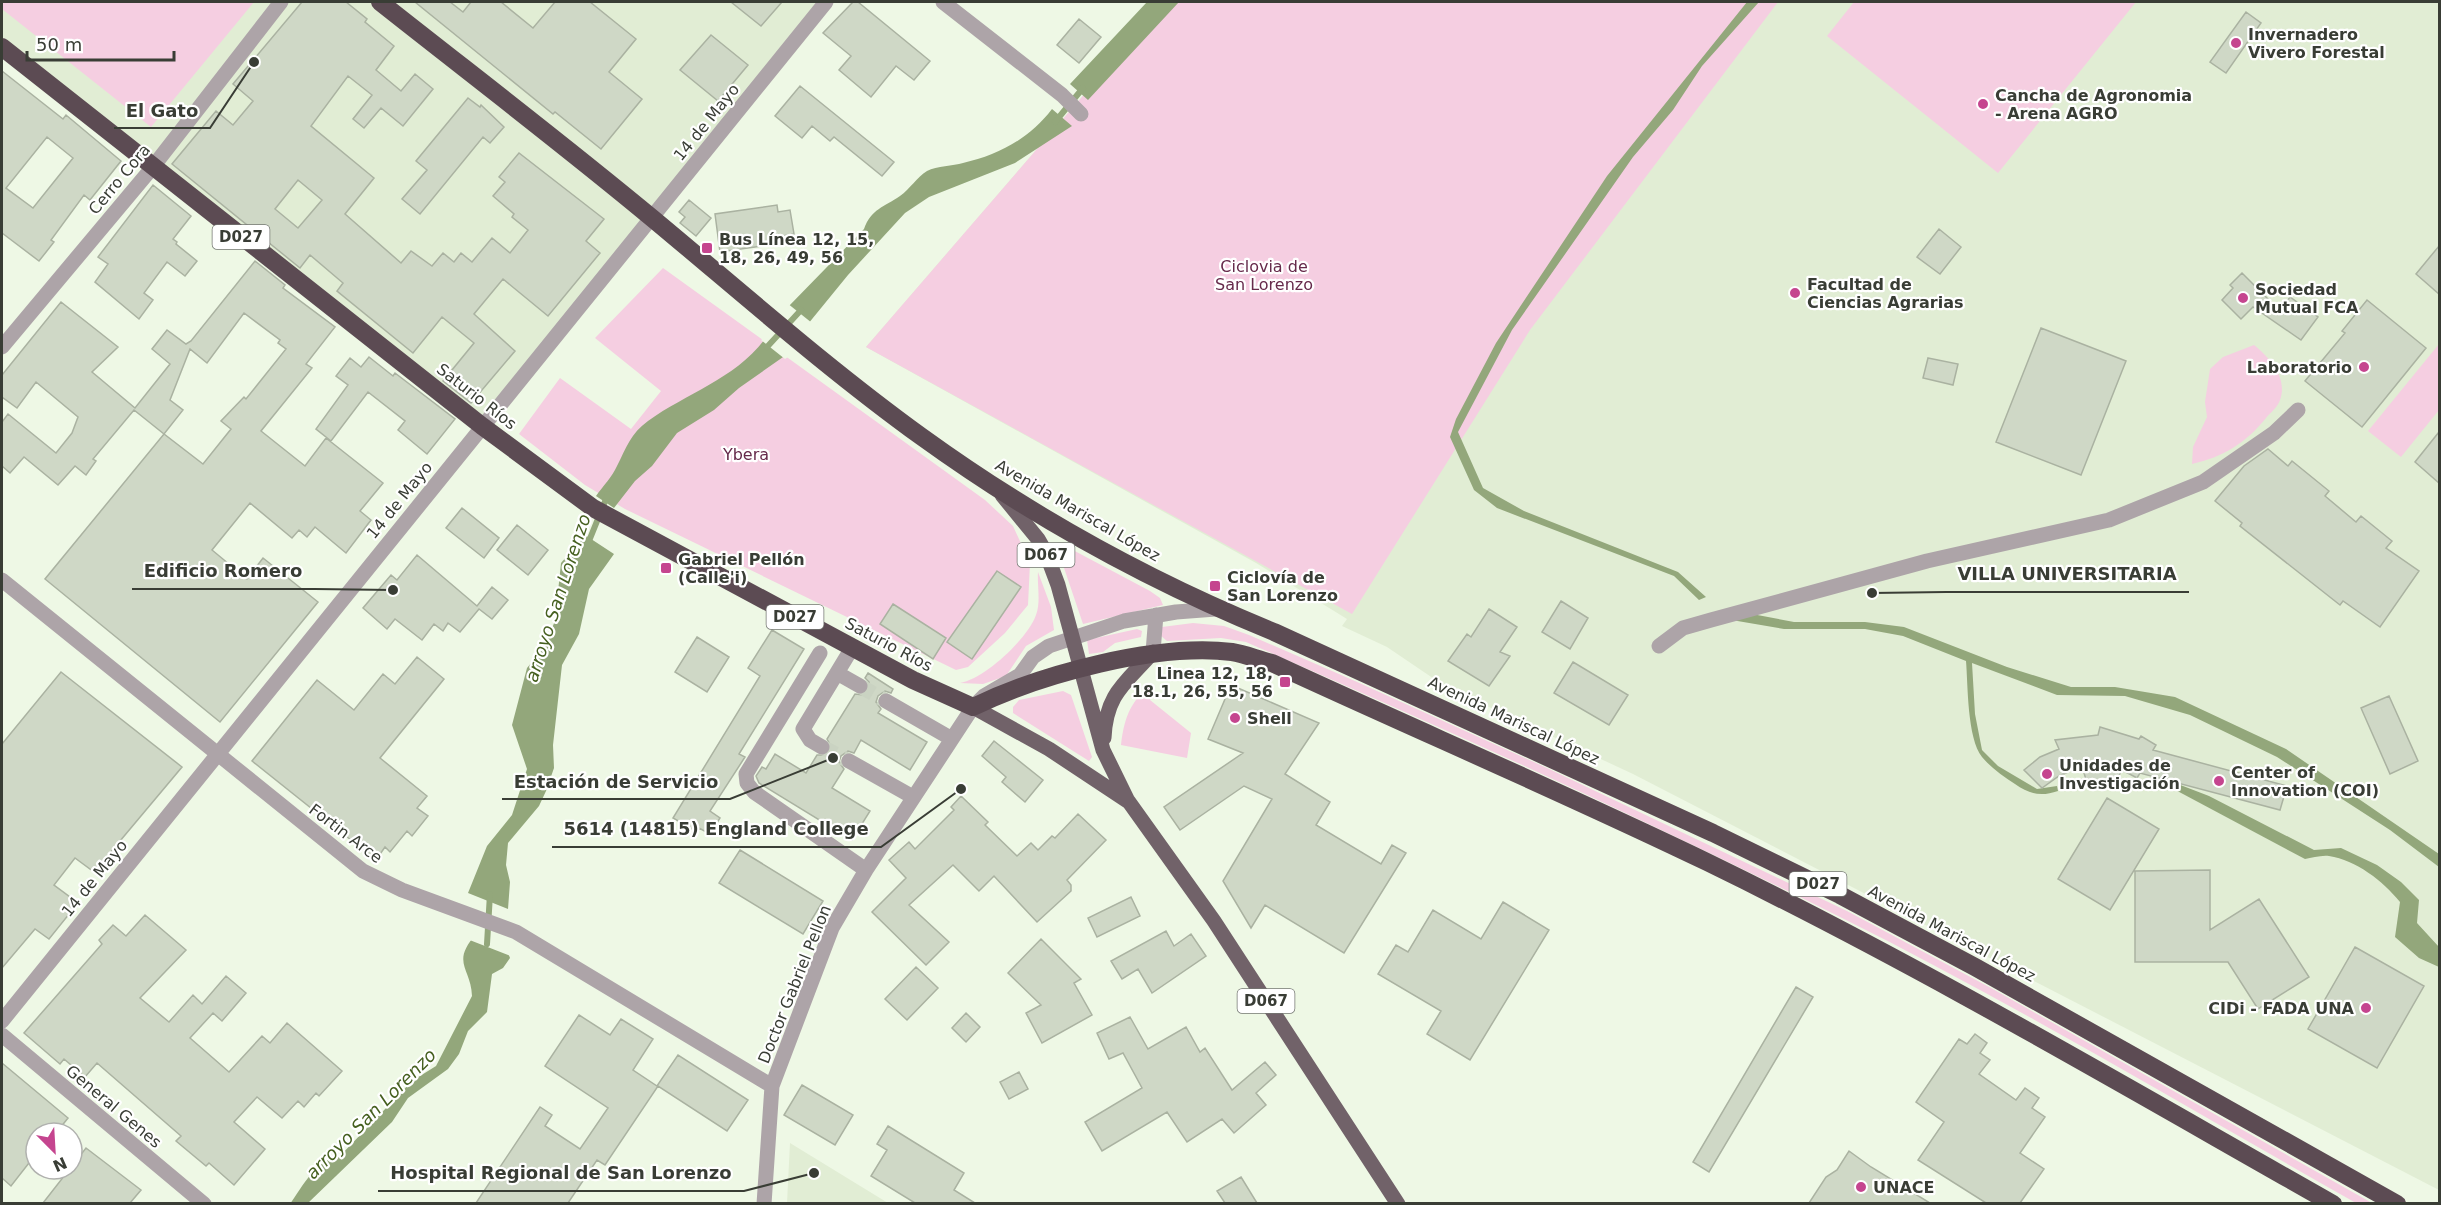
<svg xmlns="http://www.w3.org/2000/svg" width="2441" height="1205" font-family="'DejaVu Sans',sans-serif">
  <rect width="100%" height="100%" fill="#eef8e5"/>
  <path fill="#e1edd4" d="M2 2H828L483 428 2 50Z
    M1164 2H2439V1190L1633 774 1446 687 1387 647 1342 626 1347 619 1256 563 866 347Z
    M790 1143 888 1203H787Z"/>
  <path fill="#f5cee1" d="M2 2H254L151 127 2 9Z
    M1164 2H1778L1530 330 1352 614 866 347Z
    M1854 2H2136L1998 173 1827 36Z
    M663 268 985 500 1013 526 1030 563 1028 605 1005 633 968 667 956 670 625 509 585 485 519 434 560 378 631 429 661 391 595 338Z
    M2439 344V410L2401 457 2368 431Z
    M2254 345C2270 358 2288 378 2280 400 2278 407 2270 413 2266 418 2246 443 2223 457 2192 464L2193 447 2207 417 2205 402 2210 369 2223 357Z
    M1071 549 1150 591 1160 598 1163 605 1083 624 1061 559 1064 552Z
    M1038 572 1051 607 1054 630 1026 646 1006 676 983 684 960 683C985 679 1028 638 1036 615 1041 602 1037 585 1038 572Z
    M1193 623 1224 626 1249 635 1355 681 1547 768 1847 911 1991 988 2372 1203H2356C2186 1107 2017 1005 1842 918 1646 820 1447 729 1246 642L1221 638 1167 641 1160 635 1162 627Z
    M1137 629 1142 631 1141 637 1115 643 1103 652 1089 654 1087 640Z
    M1148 687 1153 694 1150 700 1191 733 1187 758 1121 745C1124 720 1129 704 1148 687Z
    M1063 691 1071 695 1092 757 1089 761 1013 713V707L1019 700Z"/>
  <path fill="#93a77b" d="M1147 2H1179L1088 100 1070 84Z
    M1747 2H1759L1702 66 1673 110 1633 157 1512 330 1458 432 1483 488 1524 511 1678 572 1706 597 1699 600 1674 576 1497 508 1474 490 1450 437 1456 419 1496 343 1607 176Z
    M1052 109 1072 126 1015 163 929 197 905 213 848 275 808 324 788 307 864 229C871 209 884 207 900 196 910 189 917 177 927 171 937 166 953 166 963 163 999 155 1030 138 1052 109Z
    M765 339 786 355 739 388 714 410 677 433 652 466 635 481 614 508 596 496C603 486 612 477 617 466 626 448 631 433 648 421 687 393 735 379 765 339Z
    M585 535 614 554 589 589 579 634 562 665 553 745 554 768 546 791 539 806 508 843 506 865 510 882 508 909 468 893 487 846 512 815 527 769 512 725 527 668 543 649 555 621 561 563Z
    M1752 614 1794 622H1865L1904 627 2007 667 2071 687H2115L2175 697 2286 749 2439 854V867L2390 830 2277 757 2190 715 2125 696 2057 695 1972 663 1975 714 1982 750 1998 766 2037 789 2057 786 2058 791C2041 797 2029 794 2015 784 2003 776 1991 768 1982 757 1967 738 1968 685 1966 661L1903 636 1865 629H1784L1714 617Z
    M2170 781 2209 796 2314 850 2341 848 2377 865 2401 882 2419 900 2417 923 2439 947V967L2419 958 2395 937 2400 902C2383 881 2356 860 2329 856 2321 855 2312 858 2305 859L2168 786Z
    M477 933 504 942 510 958 503 968 492 974 487 1012 468 1031 459 1054 448 1069 408 1098 392 1122 308 1203 290 1204C302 1187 317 1158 339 1157L412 1081 436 1066 472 996C471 967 450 963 477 933Z"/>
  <path fill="#eef8e5" d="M787 303 812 323 810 326H806L786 309Z
    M767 336 788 352V357L785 359 761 340Z
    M477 930 506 940 513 957 467 939Z"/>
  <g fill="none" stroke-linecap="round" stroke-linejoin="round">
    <path stroke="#93a77b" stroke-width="6" d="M1055 122 1083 88
      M767 347 801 310
      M587 546 608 494
      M487 944 490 894"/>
  </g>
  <path fill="#cfd8c6" stroke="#aab2a1" stroke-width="1.5" fill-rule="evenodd" d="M302 2H346L367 19 365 22 394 46 376 70 401 91 415 74 433 89 403 126 381 108 364 128 353 119 372 95 348 76 311 126 374 178 345 214 401 263 411 251 432 266 443 253 454 262 461 253 472 262 492 238 510 253 528 230 512 217 514 214 493 196 505 182 499 177 519 153 604 219 586 241 600 253 548 316 503 279 474 314 515 351 471 403 443 381 474 343 442 317 413 353 337 291 343 283 310 255 300 268 172 164 216 111 233 125 253 101 233 84ZM298 180 322 200 298 228 275 209Z
    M415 2H450L463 12 471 2H501L533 28 555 2H590L636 39 609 72 642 99 601 149 555 112 553 114Z
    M731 2H782L761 26Z
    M853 2H858L930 61 914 80 896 66 871 97 839 70 851 56 823 33Z
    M2246 12 2261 23 2226 73 2210 62Z
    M1079 19 1101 37 1079 63 1057 45Z
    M711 35 748 65 718 101 680 70Z
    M2 71 63 119 66 115 121 161 90 200 84 195 51 240 54 242 39 261 2 233ZM47 137 73 158 33 208 6 188Z
    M800 86 894 162 882 176 834 137 830 141 812 126 802 138 775 116Z
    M468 98 480 107 481 105 504 127 490 143 483 137 420 214 402 199 427 170 416 161Z
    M153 185 191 216 173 239 177 242 176 244 197 261 185 276 167 262 144 293 153 300 139 319 95 282 108 264 98 257Z
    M689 200 711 218 696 236 680 223 685 217 679 212Z
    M777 205 778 212 790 210 794 234 782 236 783 243 720 252 715 214Z
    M1939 229 1961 247 1940 274 1917 257Z
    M2439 246V294L2416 274Z
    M255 261 285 285 283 288 335 327 306 364 312 368 261 431 305 466 326 438 383 483 360 511 371 520 346 553 315 527 307 537 299 530 292 538 250 503 212 550 247 579 263 558 318 602 220 722 45 579 164 434 203 464 231 429 221 421 244 397 246 399 286 349 278 343 280 340 244 313 207 363 190 349 170 400 183 410 164 434 134 410 93 459 96 461 86 475 75 466 58 485 24 457 10 473 2 466V422L8 414 56 453 72 433 78 417 36 382 17 408 2 397V375L61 302 118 347 92 372 135 408 170 364 152 349 167 330 186 344 191 341Z
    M2242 273 2280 311 2290 297 2318 317 2301 340 2253 307 2241 319 2222 300 2233 288 2230 285Z
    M2367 300 2426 348 2362 427 2305 381 2345 333 2342 331Z
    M2041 328 2126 361 2081 475 1996 442Z
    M369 357 393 376 395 373 455 419 427 454 398 430 405 421 368 392 331 441 316 429 348 385 336 376 350 358 361 367Z
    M1928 358 1958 364 1953 385 1923 378Z
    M2439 432V483L2415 462Z
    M2268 449 2288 466 2292 461 2329 491 2325 496 2356 522 2361 516 2392 541 2386 548 2419 571 2380 627 2343 601 2340 605 2240 526 2242 523 2215 501 2244 466Z
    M462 508 499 538 484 558 446 528Z
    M517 525 548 550 528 575 497 550Z
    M417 555 477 606 492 587 508 600 492 619 479 609 460 632 448 623 443 631 434 624 422 640 395 619 387 629 363 608 391 575 397 580Z
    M997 571 1021 587 972 659 947 642Z
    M1561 601 1588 618 1570 649 1542 632Z
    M893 604 946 638 933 659 880 624Z
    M1489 609 1517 627 1500 652 1510 656 1489 686 1448 661 1467 634 1471 637Z
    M772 630 804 649 739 754 745 757 710 811 720 818 710 834 699 828 697 832 673 818 760 676 748 668Z
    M697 637 729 657 707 692 675 672Z
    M417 657 444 679 380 758 427 796 417 808 428 816 412 836 407 831 390 852 385 847 376 860 252 761 317 680 354 710 383 674 395 684Z
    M1573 662 1628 695 1609 725 1554 693Z
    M61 672 182 767 94 872 75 858 54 885 78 903 49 939 35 929 2 968V744Z
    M868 673 893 689 891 693 885 691 878 696 876 702 881 709 878 713 927 742 910 770 861 740 854 753 848 751 841 756 839 762 844 769 832 788 870 811 852 840 759 783 756 776 762 767 766 769 775 754 806 773 817 755H827L832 748 827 739 855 694 864 695 869 690V682L865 678Z
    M1231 685 1319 723 1285 774 1330 802 1316 825 1381 864 1392 845 1406 853 1344 953 1265 905 1251 928 1223 881 1272 799 1244 786 1180 830 1164 807 1243 753 1208 739Z
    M2389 696 2418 761 2390 774 2361 708Z
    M2100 727 2139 739 2141 736 2156 745 2153 750 2287 786 2280 810 2140 773 2137 778 2122 770 2113 786 2087 783 2082 766 2059 776 2042 788 2024 770 2040 757 2059 749 2055 740 2098 735Z
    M994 741 1043 780 1025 802 1002 782 1006 777 982 756Z
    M961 796 988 822 985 825 1017 856 1031 843 1038 850 1052 836 1055 838 1078 814 1106 840 1067 880 1071 885V891L1037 922 994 876 979 891 953 865 909 905 949 942 926 965 872 912 906 878 889 860 909 842 915 849 954 810 951 807Z
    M2107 798 2159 829 2110 910 2058 879Z
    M740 850 823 901 803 934 719 883Z
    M2210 870V930L2259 899 2309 977 2258 1009 2228 962H2135V871Z
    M1131 897 1140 916 1097 937 1088 918Z
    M1503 902 1549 930 1470 1060 1427 1034 1441 1011 1378 974 1396 945 1408 952 1433 910 1481 939Z
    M145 915 186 950 140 998 169 1022 193 995 202 1004 226 976 246 993 222 1021 213 1013 190 1038 229 1072 262 1036 270 1043 287 1023 342 1071 319 1096 316 1093 304 1107 298 1101 282 1118 257 1097 234 1122 265 1149 234 1185 209 1163 206 1166 176 1141 181 1136 97 1063 85 1077 64 1059 60 1064 24 1033 102 944 99 940 113 925 126 936Z
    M1166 931 1174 946 1191 934 1206 956 1152 993 1138 969 1122 979 1111 961Z
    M1041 939 1081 979 1074 983 1092 1015 1042 1043 1026 1013 1041 1005 1008 973Z
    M2355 947 2424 986 2377 1068 2308 1029Z
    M916 967 938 988 907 1020 885 999Z
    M1796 987 1813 997 1709 1172 1693 1162Z
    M966 1013 980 1027 966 1042 952 1028Z
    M579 1015 610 1035 621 1019 653 1039 633 1070 657 1086 678 1055 748 1100 727 1131 658 1086 605 1165 597 1160 568 1203H476L540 1107 552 1115 545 1126 580 1149 608 1108 545 1066Z
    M1130 1017 1148 1049 1186 1027 1200 1052 1205 1048 1232 1090 1265 1062 1276 1075 1256 1093 1266 1105 1234 1133 1222 1119 1187 1142 1167 1112 1102 1151 1085 1122 1142 1088 1123 1053 1109 1059 1097 1033Z
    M1975 1034 1987 1043 1980 1053 1990 1060 1979 1074 2016 1100 2025 1088 2039 1098 2032 1108 2045 1117 2020 1153 2044 1169 2020 1203H1986L1918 1160 1944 1122 1916 1102 1959 1039 1967 1044Z
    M2 1063 68 1118 56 1133H36V1154L11 1186 2 1178Z
    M1019 1072 1028 1089 1009 1099 1000 1082Z
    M802 1085 853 1115 835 1145 784 1115Z
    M888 1126 964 1173 954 1190 975 1203H915L871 1176 887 1150 877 1144Z
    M86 1148 141 1190 130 1203H43Z
    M1849 1151 1871 1167 1930 1203H1809L1826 1177 1837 1170Z
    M1241 1177 1257 1203H1225L1217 1191Z"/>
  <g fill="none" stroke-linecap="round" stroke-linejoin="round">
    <path stroke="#cad3c2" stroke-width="15" stroke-dasharray="15 8" stroke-linecap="butt" d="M860 686 886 701
      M822 747 849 761"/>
    <path stroke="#ada4a8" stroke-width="15" d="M943 2 1062 95 1081 114
      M2 347 152 168 281 2
      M2 580 363 871 402 890 516 932 772 1086
      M1659 646 1683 628 1711 620 1927 561 2109 520 2203 482 2274 433 2298 410
      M1153 652 1156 615
      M820 653 746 774 747 783 754 792 866 870
      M837 673 860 686
      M886 701 952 739
      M822 747 810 740 803 729 852 648
      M849 761 913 797
      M2 1021 826 2
      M2 1035 204 1204
      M764 1204 772 1086 832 928 866 870 973 707 984 696 1020 675 1033 657 1049 646 1124 621 1176 612 1216 609"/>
    <path stroke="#716269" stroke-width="15" d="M1002 495 1038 539 1046 553 1058 585 1103 750 1127 799
      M973 707 1049 749 1129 802 1214 921 1398 1204
      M1104 738C1106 693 1126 683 1153 652"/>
    <path stroke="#5c4b53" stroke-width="18" d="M380 2C471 74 563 144 652 218 741 292 828 369 922 437 1030 515 1151 582 1274 632L1713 833 1840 895 1975 967 2397 1204
      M2 47 482 426 593 508 913 680 973 707C1041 674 1156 643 1232 652 1245 654 1259 660 1272 663 1417 730 1564 793 1707 862 1921 966 2126 1087 2333 1204"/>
  </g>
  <g fill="#c5458f" stroke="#fff" stroke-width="2">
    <circle cx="2236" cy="43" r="6"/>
    <circle cx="1983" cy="104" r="6"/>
    <rect x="701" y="242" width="12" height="12" rx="3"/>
    <circle cx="1795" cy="293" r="6"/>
    <circle cx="2243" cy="298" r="6"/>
    <circle cx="2364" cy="367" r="6"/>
    <rect x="660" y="562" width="12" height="12" rx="3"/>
    <rect x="1209" y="580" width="12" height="12" rx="3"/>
    <rect x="1279" y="676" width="12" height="12" rx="3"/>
    <circle cx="1235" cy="718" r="6"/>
    <circle cx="2047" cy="774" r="6"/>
    <circle cx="2219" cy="781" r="6"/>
    <circle cx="2366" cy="1008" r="6"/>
    <circle cx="1861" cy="1187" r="6"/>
  </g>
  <g text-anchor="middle" stroke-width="4.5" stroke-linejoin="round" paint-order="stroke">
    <g fill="#fff" stroke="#747772" stroke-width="1.5">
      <rect x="212.5" y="225" width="57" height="24" rx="4.5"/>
      <rect x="1017.5" y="543" width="57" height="24" rx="4.5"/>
      <rect x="766.5" y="605" width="57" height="24" rx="4.5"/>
      <rect x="1789.5" y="872" width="57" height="24" rx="4.5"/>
      <rect x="1237.5" y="989" width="57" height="24" rx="4.5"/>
    </g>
    <g font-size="15" font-weight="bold" fill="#393d35">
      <text x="241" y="242">D027</text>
      <text x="1046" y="560">D067</text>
      <text x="795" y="622">D027</text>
      <text x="1818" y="889">D027</text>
      <text x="1266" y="1006">D067</text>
    </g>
    <g font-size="16" font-weight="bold" fill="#393d35" stroke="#fff" text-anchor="start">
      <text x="2248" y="40">Invernadero<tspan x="2248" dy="18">Vivero Forestal</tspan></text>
      <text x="1995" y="101">Cancha de Agronomia<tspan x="1995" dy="18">- Arena AGRO</tspan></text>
      <text x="719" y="245">Bus Línea 12, 15,<tspan x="719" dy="18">18, 26, 49, 56</tspan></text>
      <text x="1807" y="290">Facultad de<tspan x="1807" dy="18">Ciencias Agrarias</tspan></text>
      <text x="2255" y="295">Sociedad<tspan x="2255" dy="18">Mutual FCA</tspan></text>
      <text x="2352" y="373" text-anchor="end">Laboratorio</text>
      <text x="678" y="565">Gabriel Pellón<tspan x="678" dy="18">(Calle'i)</tspan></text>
      <text x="1227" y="583">Ciclovía de<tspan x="1227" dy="18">San Lorenzo</tspan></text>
      <text x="1273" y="679" text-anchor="end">Linea 12, 18,<tspan x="1273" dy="18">18.1, 26, 55, 56</tspan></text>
      <text x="1247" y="724">Shell</text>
      <text x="2059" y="771">Unidades de<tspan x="2059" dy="18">Investigación</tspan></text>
      <text x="2231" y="778">Center of<tspan x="2231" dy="18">Innovation (COI)</tspan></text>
      <text x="2354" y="1014" text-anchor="end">CIDi - FADA UNA</text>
      <text x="1873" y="1193">UNACE</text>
    </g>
    <g font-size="16" fill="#393d35" stroke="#fff">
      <text transform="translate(706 122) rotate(-51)" y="6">14 de Mayo</text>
      <text transform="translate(119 179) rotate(-50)" y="6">Cerro Cora</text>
      <text transform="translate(477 396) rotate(38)" y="6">Saturio Ríos</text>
      <text transform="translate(399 500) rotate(-51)" y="6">14 de Mayo</text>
      <text transform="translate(1078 510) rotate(30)" y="6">Avenida Mariscal López</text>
      <text transform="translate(889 644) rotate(28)" y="6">Saturio Ríos</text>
      <text transform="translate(1514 720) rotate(25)" y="6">Avenida Mariscal López</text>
      <text transform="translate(346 833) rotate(37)" y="6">Fortin Arce</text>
      <text transform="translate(94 878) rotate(-51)" y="6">14 de Mayo</text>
      <text transform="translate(1952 933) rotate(28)" y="6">Avenida Mariscal López</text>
      <text transform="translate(794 984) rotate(-68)" y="6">Doctor Gabriel Pellon</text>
      <text transform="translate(114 1106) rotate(40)" y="6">General Genes</text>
    </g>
    <g font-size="16" fill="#662a4b" stroke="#fff">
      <text x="1264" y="272">Ciclovia de<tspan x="1264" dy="18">San Lorenzo</tspan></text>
      <text x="746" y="460">Ybera</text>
    </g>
    <g font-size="18" font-style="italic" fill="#466020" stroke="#fff">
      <text transform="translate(558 598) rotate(-72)" y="6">arroyo San Lorenzo</text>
      <text transform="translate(371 1114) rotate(-45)" y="6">arroyo San Lorenzo</text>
    </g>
  </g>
  <path fill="none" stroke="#393d35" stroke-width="2" d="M254 62L210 128H114M393 590L315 589H132M1872 593L1946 592H2189M833 758L730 799H502M961 789L881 847H552M814 1173L744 1191H378"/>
  <g fill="#393d35" stroke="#fff" stroke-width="2">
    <circle cx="254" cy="62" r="6"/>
    <circle cx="393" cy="590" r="6"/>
    <circle cx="1872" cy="593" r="6"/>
    <circle cx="833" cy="758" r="6"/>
    <circle cx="961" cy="789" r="6"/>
    <circle cx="814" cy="1173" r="6"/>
  </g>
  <g font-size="18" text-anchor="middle" font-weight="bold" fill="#393d35" stroke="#fff" stroke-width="4.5" stroke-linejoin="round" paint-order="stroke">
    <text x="162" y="117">El Gato</text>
    <text x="223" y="577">Edificio Romero</text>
    <text x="2067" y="580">VILLA UNIVERSITARIA</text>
    <text x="616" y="788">Estación de Servicio</text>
    <text x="716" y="835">5614 (14815) England College</text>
    <text x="561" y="1179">Hospital Regional de San Lorenzo</text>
  </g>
  <rect width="2441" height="1205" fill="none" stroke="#393d35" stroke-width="6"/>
  <g transform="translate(54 1151) rotate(156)"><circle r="28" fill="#ffffff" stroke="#b0b1ae" stroke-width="1.5"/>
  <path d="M0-4.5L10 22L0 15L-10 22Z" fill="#c5458f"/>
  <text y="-9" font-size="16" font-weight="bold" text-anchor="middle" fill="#393d35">N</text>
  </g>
  <path d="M27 51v9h147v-9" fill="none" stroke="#393d35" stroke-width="3"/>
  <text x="36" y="51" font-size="18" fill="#393d35" stroke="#ffffff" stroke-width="4.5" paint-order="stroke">50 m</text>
</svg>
